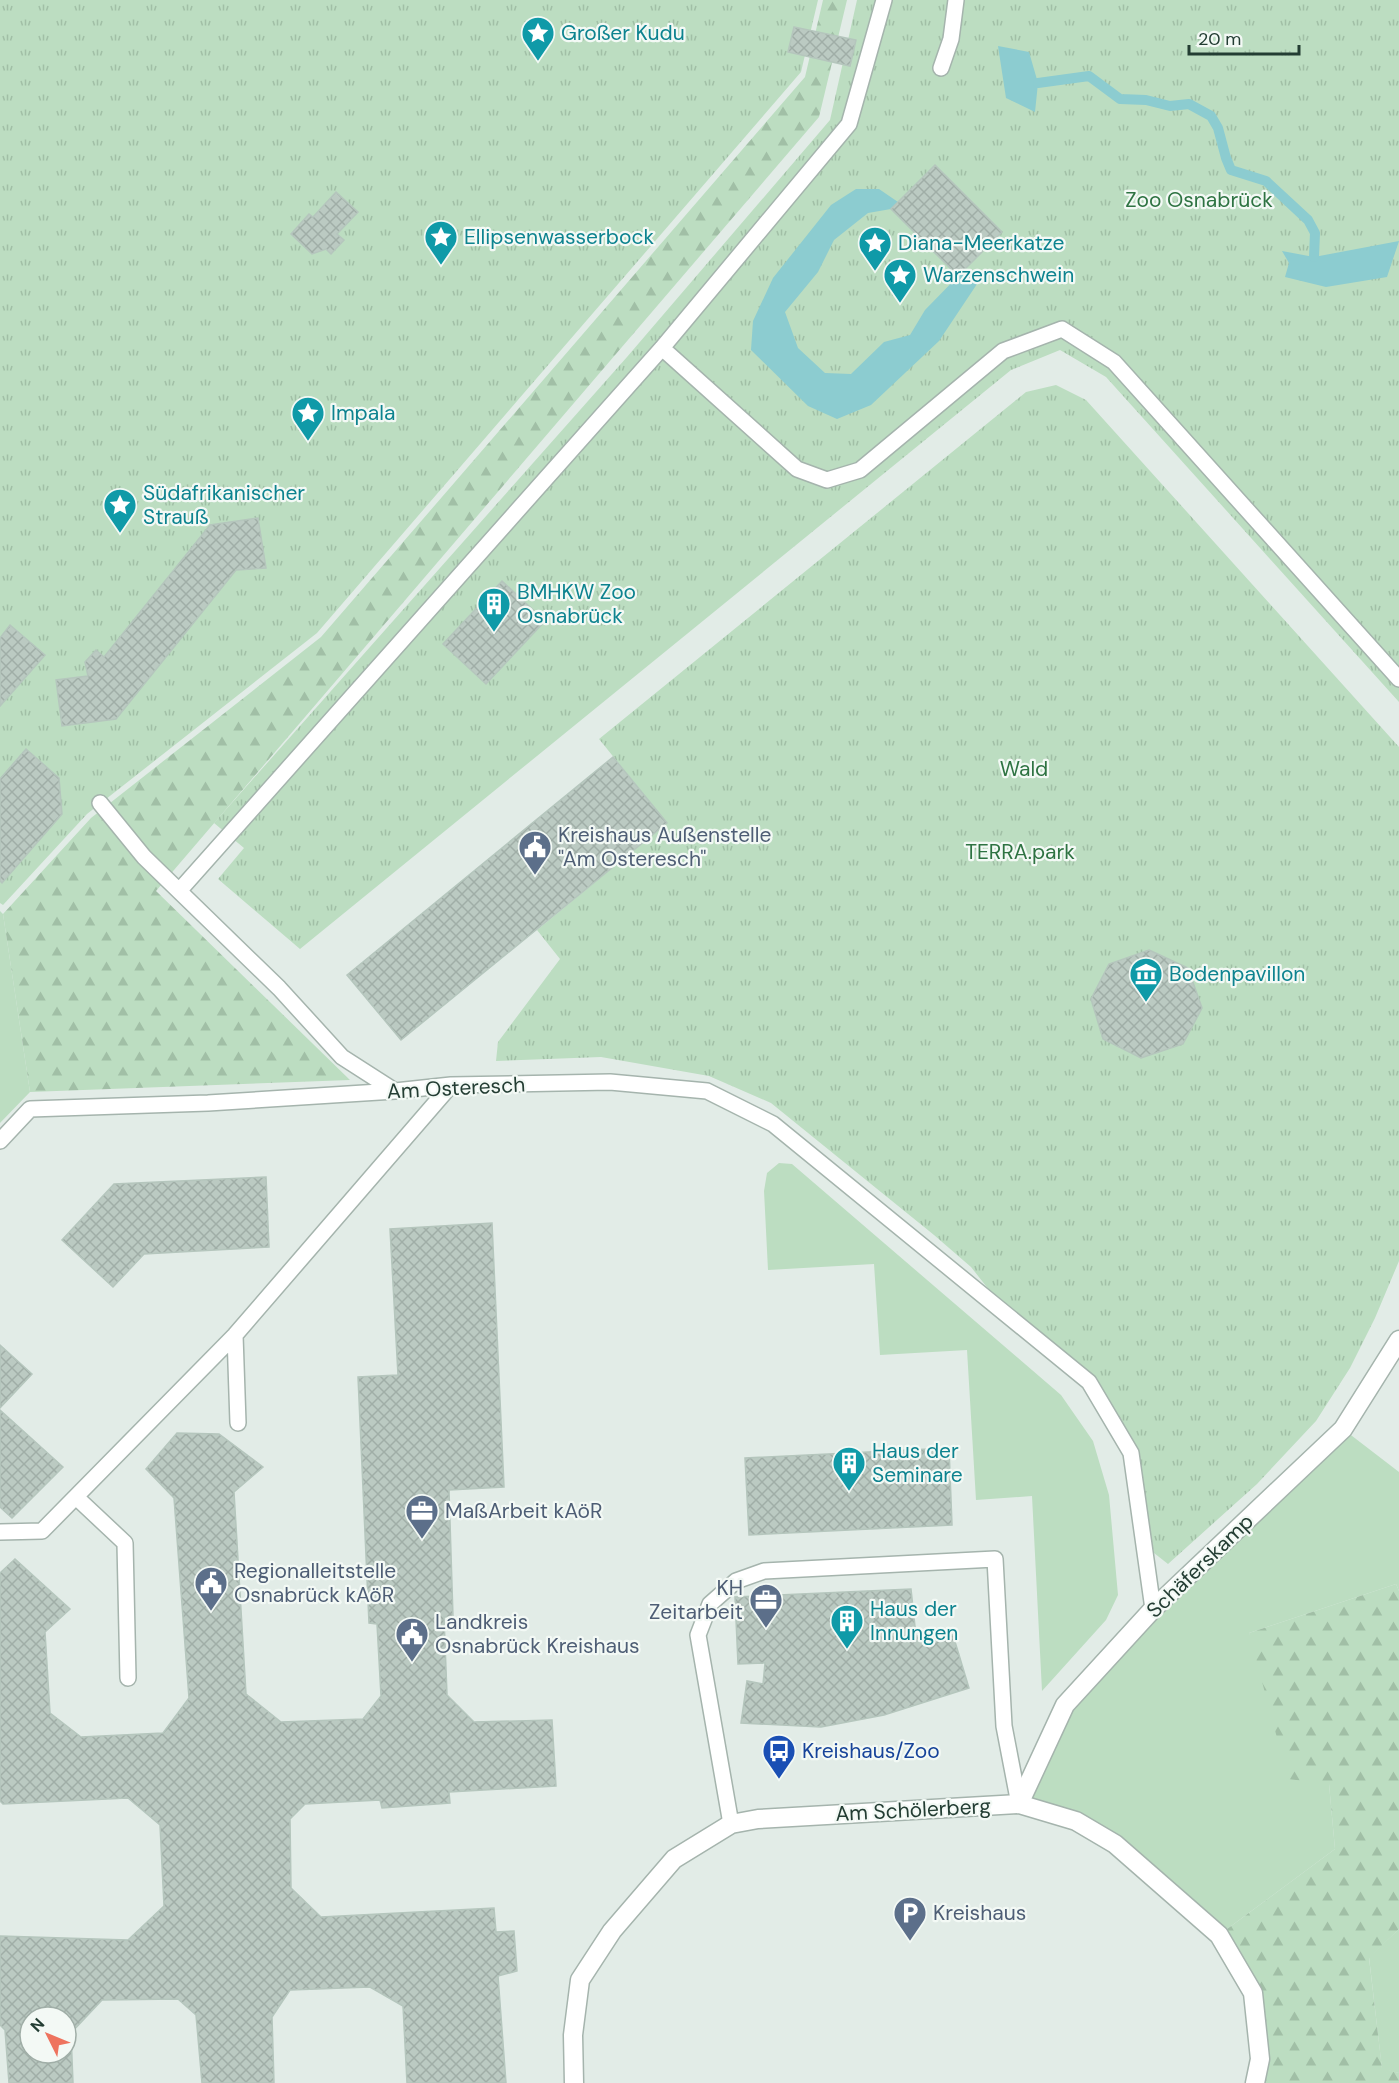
<svg xmlns="http://www.w3.org/2000/svg" width="1399" height="2083" font-family="'DM Sans',sans-serif">
  <defs>
    <pattern id="forest-firs" width="22" height="20" patternUnits="userSpaceOnUse" patternTransform="scale(1.5)"><rect width="22" height="20" fill="#bcddc1"/><path d="M5 1l3.5 6h-7zM16 11l3.5 6h-7z" fill="#a1bfa6"/></pattern>
    <pattern id="park-tufts" width="24" height="20" patternUnits="userSpaceOnUse" patternTransform="scale(1.5)"><rect width="24" height="20" fill="#bcddc1"/><path d="M3 7l-1-3M5 7V3M7 7l1-3M15 17l-1-3M17 17v-4M19 17l1-3" fill="none" stroke="#a1bfa6"/></pattern>
    <pattern id="building-cross-hatch" width="8" height="8" patternUnits="userSpaceOnUse" patternTransform="scale(1.5)"><rect width="8" height="8" fill="#bbcac2"/><path d="M0 0l8 8M0 8l8-8" fill="none" stroke="#a0aea7"/></pattern>
  </defs>
  <rect width="100%" height="100%" fill="#e2ece7"/>
  <path fill="#bcddc1" d="M0 911 3 914 30 1092 0 1123Z
    M779 1163 792 1164 1061 1395 1093 1441 1109 1495 1118 1595 1106 1620 1042 1691 1032 1496 976 1500 967 1350 880 1355 874 1264 768 1270 764 1191 767 1173Z
    M1343 1429 1399 1472V1591L1396 1584 1249 1633 1329 1784 1335 1849 1219 1935 1115 1844 1019 1804 1065 1705Z
    M1399 1929V2073L1382 2069 1369 1957Z"/>
  <path fill="url(#forest-firs)" d="M823 0H847L819 117 156 891 350 1080 30 1092 3 914 91 818 321 637 805 77Z
    M1396 1584 1399 1591V1929L1369 1958 1382 2068 1399 2073V2083H1255L1253 1993 1219 1935 1335 1849 1329 1784 1288 1779 1249 1633Z"/>
  <path fill="url(#park-tufts)" d="M0 0H818L801 72 317 633 87 814 3 905 0 903Z
    M857 0H1399V702L1106 377 1060 350 1011 370 300 949 218 879 244 848 214 823 627 357 830 120Z
    M1056 385 1086 400 1399 747V1261L1375 1318 1350 1368 1316 1421 1257 1484 1168 1564 1154 1553 1131 1440 1096 1378 1042 1338 997 1300 971 1267 934 1235 771 1103 709 1076 601 1057 496 1061 498 1042 560 959 537 930 667 823 599 739 1026 392Z"/>
  <path fill="#8cccd0" d="M998 46 1029 52 1038 83 1035 112 1006 98Z
    M856 189H879L898 202 891 209 868 213 834 240 818 272 785 312 798 348 825 373 851 374 884 342 910 335 925 310 965 269 977 284 939 341 871 405 837 419 808 406 751 350 753 321 773 278 831 205Z
    M1399 241 1387 277 1326 287 1285 277 1289 263 1282 251 1314 257Z"/>
  <g fill="none" stroke-linecap="round" stroke-linejoin="round">
    <path stroke="#8cccd0" stroke-width="10" d="M1038 83 1089 76 1120 99 1146 100 1170 106 1189 104 1211 116 1218 128 1226 158 1231 170 1266 181 1308 220 1315 233 1314 257"/>
  </g>
  <path fill="url(#building-cross-hatch)" stroke="#b5c6bd" stroke-width="1.5" fill-rule="evenodd" d="M794 27 856 40 850 66 788 52Z
    M935 165 1002 232 958 276 891 209Z
    M336 192 358 212 337 234 344 240 331 254 326 249 312 254 291 234 309 214 313 217Z
    M258 518 266 568 236 570 116 719 62 726 56 680 88 676 85 662 96 650 104 657 210 525Z
    M502 581 545 621 486 684 443 644Z
    M10 625 45 655 0 706V638Z
    M26 749 59 778 62 814 2 883 0 881V779Z
    M613 757 667 823 401 1040 347 975Z
    M1149 950 1188 968 1202 1008 1183 1044 1141 1058 1103 1039 1091 999 1109 964Z
    M266 1177 269 1247 144 1254 113 1287 62 1240 114 1184Z
    M492 1223 504 1487 449 1490 453 1617H444L447 1695 474 1722 552 1720 556 1786 449 1792 450 1803 382 1808 380 1800 305 1804 290 1819 291 1888 321 1917 494 1908 496 1932 514 1931 517 1971 498 1976 506 2083H407L403 2006 370 1987 290 1990 272 2017 274 2083H202L196 2015 178 1999 102 2000 71 2033 73 2083H9L5 2030 0 2025V1936L128 1940 164 1906 160 1825 128 1798 3 1804 0 1801V1573L15 1559 70 1609 45 1632 50 1713 81 1737 163 1733 189 1698 174 1498 146 1469 177 1433 219 1434 263 1467 234 1492 246 1694 281 1722 363 1719 381 1696 377 1624 369 1623 358 1377 398 1375 390 1229ZM30 2017H66V2053H30Z
    M0 1345 32 1374 0 1408Z
    M0 1410 63 1467 12 1518 0 1507Z
    M949 1448 952 1525 749 1535 745 1458Z
    M911 1589 916 1636 953 1635 969 1688 884 1715 821 1727 741 1723 747 1681 763 1684 765 1663 738 1664 735 1597Z"/>
  <g fill="none" stroke-linecap="round" stroke-linejoin="round">
    <g stroke="#a5b4ad" stroke-width="18">
      <path id="service" d="M941 68 951 39 956 0
        M662 348 797 469 827 480 860 470 1003 351 1062 329 1114 362 1399 679
        M100 803 144 857 279 988 342 1057 395 1091
        M179 891 662 348 849 124 884 0
        M0 1141 30 1109 208 1103 395 1091 451 1085 610 1082 707 1091 773 1124 1089 1382 1131 1453 1153 1609
        M235 1335 238 1423
        M76 1497 125 1543 128 1678
        M0 1532 42 1531 235 1335 451 1085
        M731 1824 698 1635 710 1604 736 1581 764 1571 995 1559 1004 1726 1019 1804"/>
    </g>
    <g stroke="#a5b4ad" stroke-width="21">
      <path id="minor" d="M1019 1804 1065 1705 1153 1609 1343 1429 1399 1340
        M574 2083 573 2035 580 1980 612 1931 674 1859 731 1824 758 1819 1019 1804 1076 1821 1115 1844 1219 1935 1253 1993 1260 2059 1255 2083"/>
    </g>
    <use href="#service" stroke="#fff" stroke-width="15"/>
    <use href="#minor" stroke="#fff" stroke-width="18"/>
  </g>
  <defs>
    <g id="sight-pin" transform="scale(1.725)"><path d="M0 17L-7.5 6A9.5 9.5 0 1 1 7.5 6Z" fill="#0f9aa8" stroke="#f3f9f5"/><path d="M0-6L1.8-2.2L6-1.7L2.9 1.2L3.7 5.4L0 3.3L-3.7 5.4L-2.9 1.2L-6-1.7L-1.8-2.2Z" fill="#fff"/></g>
    <g id="building-pin" transform="scale(1.725)"><path d="M0 17L-7.5 6A9.5 9.5 0 1 1 7.5 6Z" fill="#0f9aa8" stroke="#f3f9f5"/><path d="M-4-6H4V6H1V3H-1V6H-4ZM-2.5-4.3h1.7v1.8h-1.7ZM.8-4.3h1.7v1.8H.8ZM-2.5-1h1.7V.8h-1.7ZM.8-1h1.7V.8H.8Z" fill="#fff"/></g>
    <g id="civic-pin" transform="scale(1.725)"><path d="M0 17L-7.5 6A9.5 9.5 0 1 1 7.5 6Z" fill="#5c6f8a" stroke="#f3f9f5"/><path d="M-.6-6.5H3V-4.5H.6V-3L4-1V1h2V6H-6V1h2V-1L-.6-3ZM-1.2 2.5V6h2.4V2.5Z" fill="#fff"/></g>
    <g id="museum-pin" transform="scale(1.725)"><path d="M0 17L-7.5 6A9.5 9.5 0 1 1 7.5 6Z" fill="#0f9aa8" stroke="#f3f9f5"/><path d="M0-6L6-3V-2H-6V-3ZM-5-1h2V3h-2ZM-1-1h2V3h-2ZM3-1h2V3H3ZM-6 4H6V6H-6Z" fill="#fff"/></g>
    <g id="office-pin" transform="scale(1.725)"><path d="M0 17L-7.5 6A9.5 9.5 0 1 1 7.5 6Z" fill="#5c6f8a" stroke="#f3f9f5"/><path d="M-6-3h4V-5.5h4V-3h4V5H-6ZM-1-4.5V-3h2v-1.5ZM-6 0V1H6V0Z" fill="#fff"/></g>
    <g id="bus-pin" transform="scale(1.725)"><path d="M0 17L-7.5 6A9.5 9.5 0 1 1 7.5 6Z" fill="#1a4fb4" stroke="#f3f9f5"/><path d="M-5-6H5V4H4V6H2V4H-2V6H-4V4H-5ZM-3.5-4V0h7V-4ZM-3.5 1.2v1.5H-2V1.2ZM2 1.2v1.5H3.5V1.2Z" fill="#fff"/></g>
    <g id="parking-pin" transform="scale(1.725)"><path d="M0 17L-7.5 6A9.5 9.5 0 1 1 7.5 6Z" fill="#5c6f8a" stroke="#f3f9f5"/><path d="M-3.5-5.5H1a3.5 3.5 0 0 1 0 7H-1V5.5H-3.5ZM-1-3.4V-.6H.8a1.4 1.4 0 0 0 0-2.8Z" fill="#fff"/></g>
  </defs>
  <g fill-rule="evenodd">
    <use href="#sight-pin" x="538" y="33"/>
    <use href="#sight-pin" x="441" y="237"/>
    <use href="#sight-pin" x="875" y="243"/>
    <use href="#sight-pin" x="900" y="275"/>
    <use href="#sight-pin" x="308" y="413"/>
    <use href="#sight-pin" x="120" y="505"/>
    <use href="#building-pin" x="494" y="604"/>
    <use href="#civic-pin" x="535" y="847"/>
    <use href="#museum-pin" x="1146" y="974"/>
    <use href="#building-pin" x="849" y="1463"/>
    <use href="#office-pin" x="422" y="1511"/>
    <use href="#civic-pin" x="211" y="1583"/>
    <use href="#office-pin" x="766" y="1600"/>
    <use href="#building-pin" x="847" y="1621"/>
    <use href="#civic-pin" x="412" y="1634"/>
    <use href="#bus-pin" x="779" y="1751"/>
    <use href="#parking-pin" x="910" y="1913"/>
  </g>
  <g text-anchor="middle" stroke-width="4.5" stroke-linejoin="round" paint-order="stroke">
    <g font-size="21" fill="#0d838f" stroke="#f3f9f5" text-anchor="start">
      <text x="561" y="40">Großer Kudu</text>
      <text x="464" y="244">Ellipsenwasserbock</text>
      <text x="898" y="250">Diana-Meerkatze</text>
      <text x="923" y="282">Warzenschwein</text>
      <text x="331" y="420">Impala</text>
      <text x="143" y="500">Südafrikanischer<tspan x="143" dy="24">Strauß</tspan></text>
      <text x="517" y="599">BMHKW Zoo<tspan x="517" dy="24">Osnabrück</tspan></text>
      <text x="1169" y="981">Bodenpavillon</text>
      <text x="872" y="1458">Haus der<tspan x="872" dy="24">Seminare</tspan></text>
      <text x="870" y="1616">Haus der<tspan x="870" dy="24">Innungen</tspan></text>
    </g>
    <g font-size="21" fill="#2e7342" stroke="#f3f9f5">
      <text x="1199" y="207">Zoo Osnabrück</text>
      <text x="1024" y="776">Wald</text>
      <text x="1020" y="859">TERRA.park</text>
    </g>
    <g font-size="21" fill="#4e5e75" stroke="#f3f9f5" text-anchor="start">
      <text x="558" y="842">Kreishaus Außenstelle<tspan x="558" dy="24">"Am Osteresch"</tspan></text>
      <text x="445" y="1518">MaßArbeit kAöR</text>
      <text x="234" y="1578">Regionalleitstelle<tspan x="234" dy="24">Osnabrück kAöR</tspan></text>
      <text x="743" y="1595" text-anchor="end">KH<tspan x="743" dy="24">Zeitarbeit</tspan></text>
      <text x="435" y="1629">Landkreis<tspan x="435" dy="24">Osnabrück Kreishaus</tspan></text>
      <text x="933" y="1920">Kreishaus</text>
    </g>
    <g font-size="21" fill="#233d33" stroke="#f3f9f5">
      <text transform="translate(456 1088) rotate(-3)" y="7">Am Osteresch</text>
      <text transform="translate(1200 1566) rotate(-44)" y="7">Schäferskamp</text>
      <text transform="translate(913 1810) rotate(-3)" y="7">Am Schölerberg</text>
    </g>
    <g font-size="21" fill="#164399" stroke="#f3f9f5" text-anchor="start">
      <text x="802" y="1758">Kreishaus/Zoo</text>
    </g>
  </g>
  <g transform="translate(48 2035) rotate(313)"><circle r="28" fill="#f3f9f5" stroke="#a0aea7" stroke-width="1.5"/>
  <path d="M0-4.5L10 22L0 15L-10 22Z" fill="#ee735e"/>
  <text y="-9" font-size="16" font-weight="bold" text-anchor="middle" fill="#233d33">N</text>
  </g>
  <path d="M1189 45v9h110v-9" fill="none" stroke="#233d33" stroke-width="3"/>
  <text x="1198" y="45" font-size="18" fill="#233d33" stroke="#f3f9f5" stroke-width="4.5" paint-order="stroke">20 m</text>
</svg>
